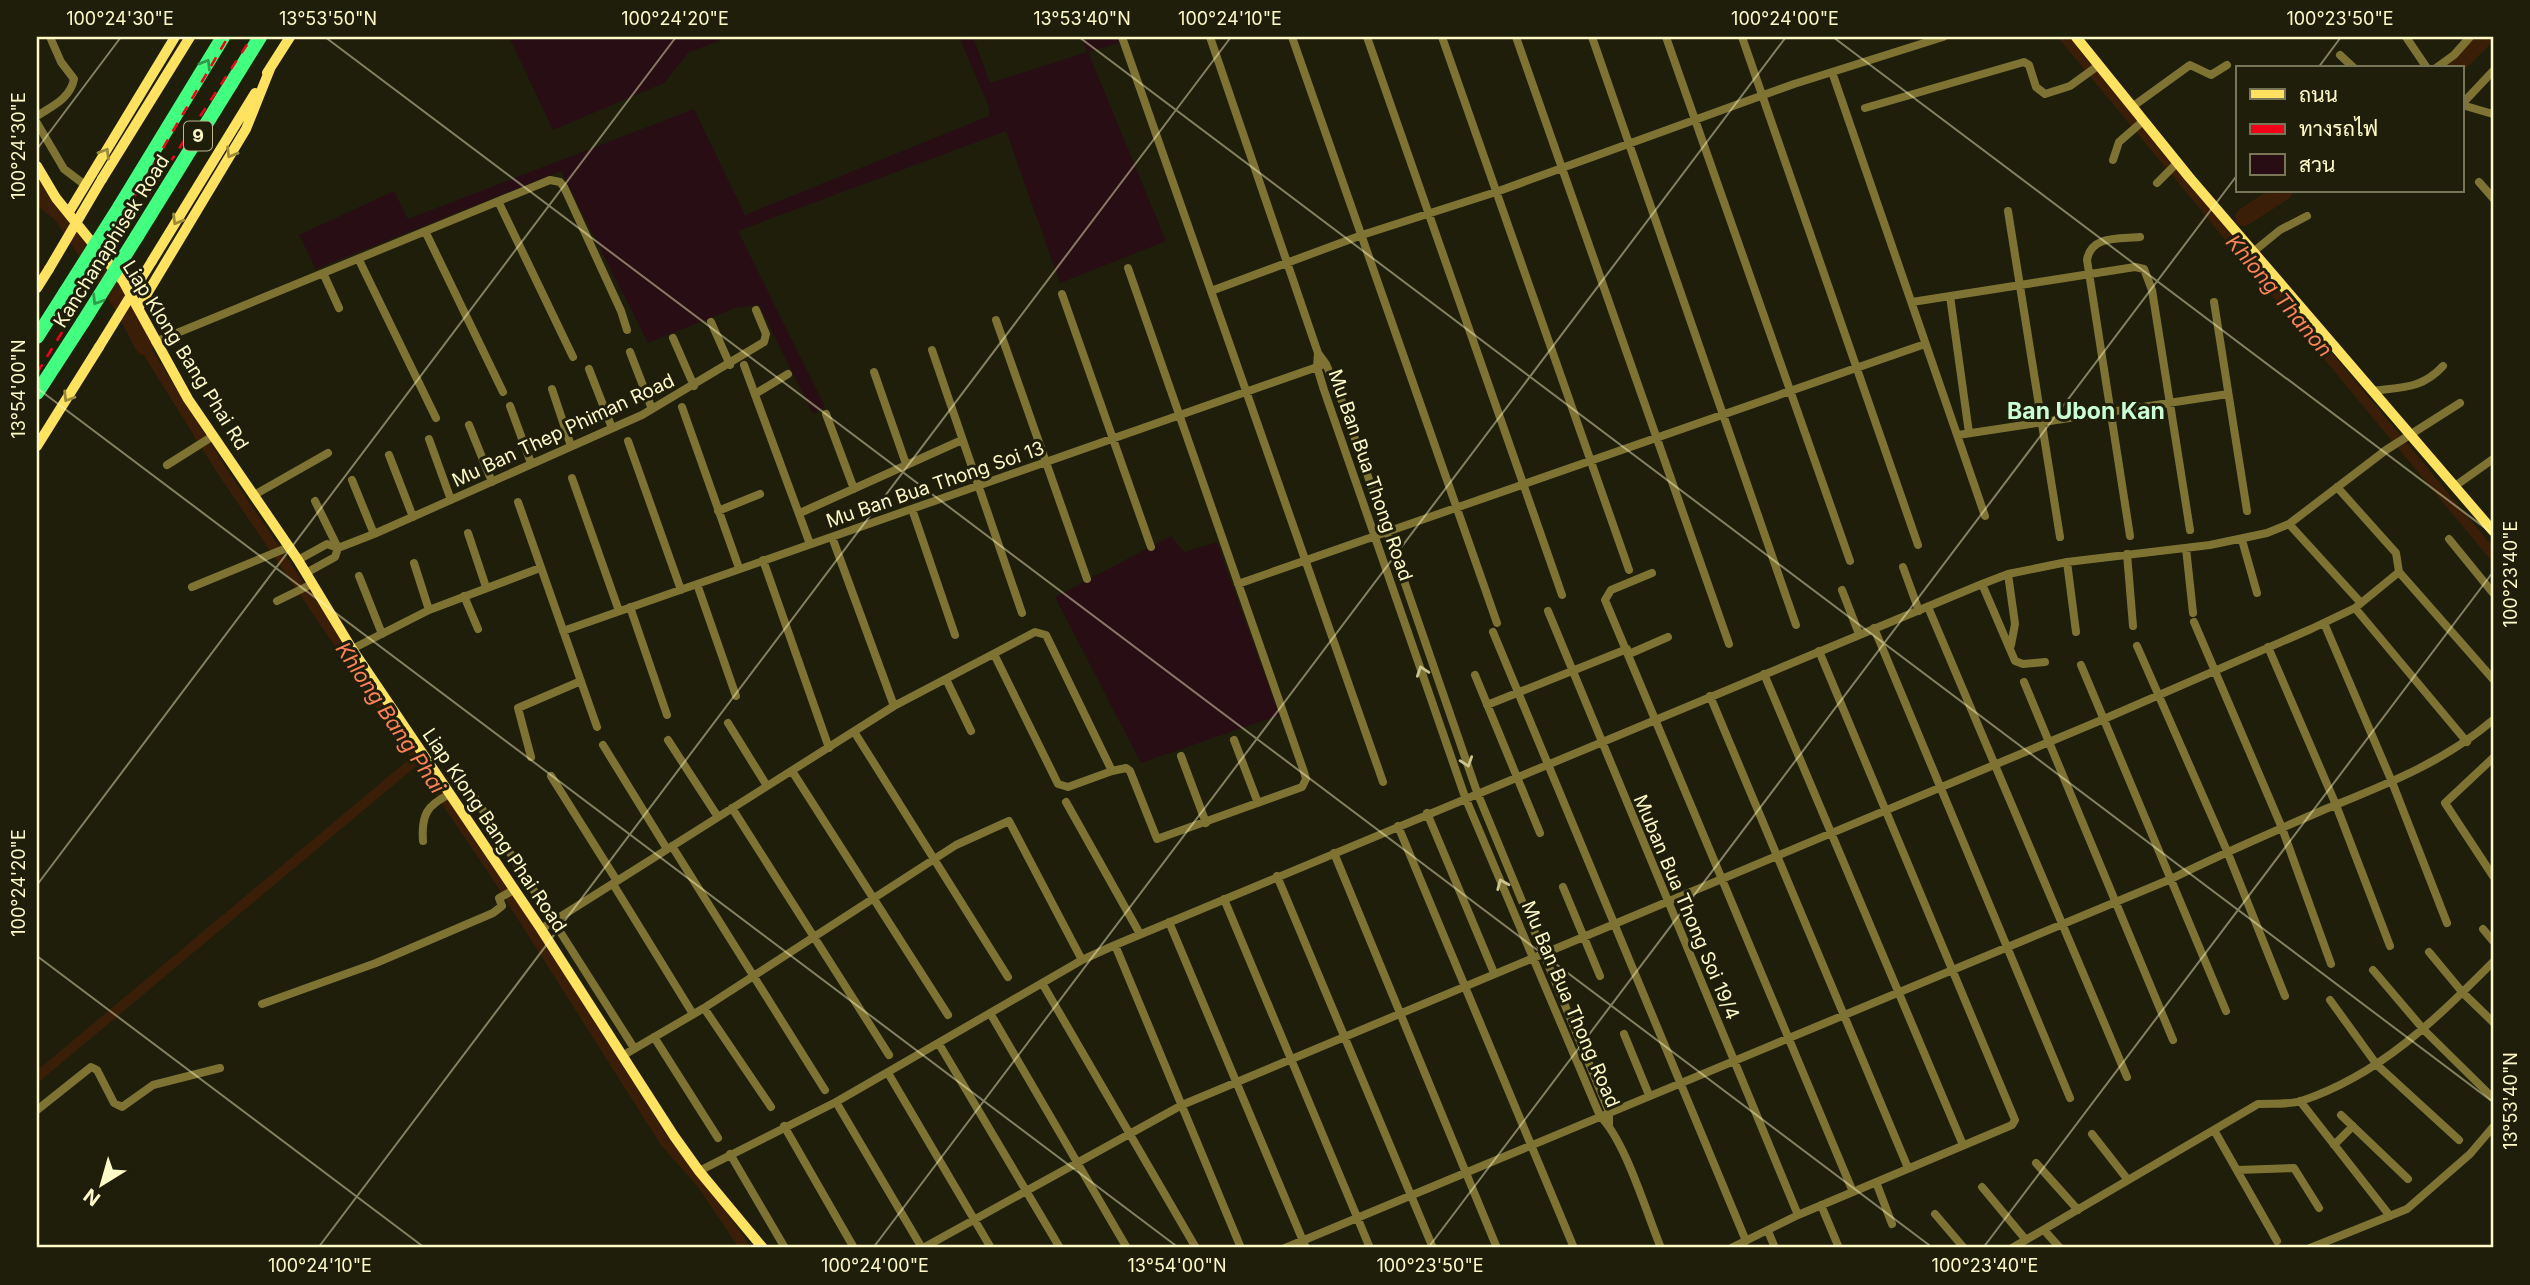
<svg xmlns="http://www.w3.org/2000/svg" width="2530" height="1285" font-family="Inter,Sarabun,sans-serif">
  <rect width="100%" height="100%" fill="#1e1e0b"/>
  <path fill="#280e14" d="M509 37H728L688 53 664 83 553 130Z
    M959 37H973L990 83 1087 52 1081 37H1117L1119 43 1088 52 1166 241 1060 283 1006 131 738 231 825 407 813 414 759 305 735 308 648 343 561 171 316 269 299 235 394 191 408 219 694 109 745 215 989 116V107Z
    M1171 536 1184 552 1217 542 1279 715 1141 763 1055 597Z"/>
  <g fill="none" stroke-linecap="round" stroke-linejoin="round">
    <path stroke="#3b1e07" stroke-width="10" d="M2064 37 2493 555
      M144 346 222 471 494 872 665 1142 702 1184 745 1248
      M37 1077 417 759"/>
    <path stroke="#3b1e07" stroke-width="18" d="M2454 68 2485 37
      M37 186 48 203 62 214 125 309 144 346
      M2244 217 2284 191"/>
    <path stroke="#7f7334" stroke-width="8" d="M1122 37 1383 782
      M1210 37 1318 353 1326 364 1343 404 1477 792 1609 1112V1125
      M1292 37 1497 623
      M1367 37 1562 595
      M1442 37 1629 570
      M1516 37 1729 644
      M1592 37 1796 625
      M1666 37 1850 561
      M1742 37 1918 545
      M2406 37 2427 68
      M2340 55 2354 68
      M2436 68 2454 55 2470 37
      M1832 72 1985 516
      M2462 104 2493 71
      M2462 105 2493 114
      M2132 107 2190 65 2211 75 2227 65
      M1865 108 2024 62 2029 65 2036 87 2045 94 2070 86 2099 65
      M37 116C52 106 70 99 74 79L61 62 50 37
      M37 123 64 169 85 185
      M2113 160 2119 142 2143 121
      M2479 182 2493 198
      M2157 183 2178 162
      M499 203 573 357
      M2008 211 2060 537
      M426 233 503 392
      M2253 252 2280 230 2307 216
      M359 260 436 418
      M324 275 339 308
      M1211 291 1362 235 1496 192 1794 84 1943 37
      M1062 294 1151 547
      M1950 296 1969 433
      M1912 302 2135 267 2144 269 2152 290 2190 530
      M2214 302 2247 511
      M996 320 1087 579
      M711 322 730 365
      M673 338 694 386
      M155 342 550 180 560 182 564 187 621 311 627 330
      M932 350 1022 613
      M630 352 652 409
      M1318 353 1317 367 1324 390 1465 797 1600 1116C1626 1142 1646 1212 1661 1248
      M744 365 810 544
      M589 369 612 428
      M874 372 906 464
      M552 389 571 446
      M2373 391C2402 387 2422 389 2443 366
      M755 394 788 374
      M510 406 531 463
      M682 407 739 568
      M826 414 854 489
      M469 425 492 482
      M1958 435 2228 394
      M429 439 451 500
      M628 441 681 590
      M389 455 413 517
      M167 465 213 436
      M572 478 619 611
      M352 480 374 534
      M2455 486 2493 459
      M2337 487 2396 553 2399 572 2493 679
      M254 495 328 453
      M315 501 338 548
      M518 502 597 727
      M912 509 955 635
      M718 511 760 494
      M800 513 962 440
      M2289 524 2361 603
      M468 533 486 587
      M2130 536 2087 260C2091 235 2119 239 2140 237
      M832 537 894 706
      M2449 539 2493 593
      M2242 540 2257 593
      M2186 548 2193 613
      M2127 554 2133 626
      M298 560 327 544 338 548 374 534 642 415 764 342 766 334 756 310
      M763 560 829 748
      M2067 562 2076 632
      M414 563 429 610
      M1903 567 1919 611
      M306 573 335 557 338 548
      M1652 573 1611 590 1605 600 1853 1192
      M2008 574 2015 624 2011 645
      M359 576 382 634
      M697 584 736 696
      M1238 584 1925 344
      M1982 584 2015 661 2023 664 2045 662
      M192 587 289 547
      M1842 590 1859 634
      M464 596 478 629
      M277 601 312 584
      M630 607 667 715
      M1928 607 2127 1077
      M2355 608 2467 742
      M1548 611 1798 1215
      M2194 622 2282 828 2331 964
      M2324 623 2392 782 2447 923
      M1874 628 2070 1098
      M563 631 1320 366
      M1493 632 1746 1241
      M2137 646 2227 851 2285 996
      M2268 647 2336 805 2390 946
      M352 649 429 610 540 568
      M994 654 1058 784 1068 787 1112 771
      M1629 654 1668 637
      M2081 665 2226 1011
      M1764 674 1963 1145
      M1475 675 1540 833
      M946 679 971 731
      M2024 682 2173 1040
      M1710 696 1908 1168
      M1487 705 1627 649
      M728 723 767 786
      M855 733 1008 977
      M668 740 718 817
      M1234 740 1258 803
      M603 745 667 849
      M1181 756 1206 823
      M531 757 518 708 581 681
      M2493 758 2445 803 2493 876
      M792 771 948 1015
      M551 776 617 881
      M475 798 634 1048
      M1066 802 1140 934
      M732 808 889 1055
      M1427 813 1494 973
      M1398 826 1574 1248
      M423 841C421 815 427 805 450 794
      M672 846 825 1090
      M1334 853 1497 1248
      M1277 876 1433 1248
      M613 884 693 1014
      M1563 887 1600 976
      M1224 899 1370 1248
      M1169 922 1306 1248
      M541 929 894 706 1035 632 1046 635 1112 771 1126 768 1130 771 1157 839 1302 787 1306 779 1304 772 1128 268
      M2483 929 2493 941
      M1115 945 1241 1248
      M2429 952 2463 993 2493 1022
      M2373 970 2424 1030 2493 1098
      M1042 983 1196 1248
      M2330 1000 2377 1065 2459 1140
      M262 1004 376 963 493 913 502 906 499 898 514 890
      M704 1008 771 1107
      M990 1013 1127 1248
      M1624 1034 1649 1095
      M654 1037 718 1138
      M939 1044 1060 1248
      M622 1056 704 1008 956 845 1009 821 1082 960
      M888 1073 991 1248
      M2300 1101 2390 1216
      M836 1102 922 1248
      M37 1110 91 1067 97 1070 114 1103 122 1107 153 1085 220 1068
      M2341 1115 2408 1179
      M784 1126 854 1248
      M2214 1130 2277 1241
      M2092 1134 2128 1180
      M2334 1145 2353 1126
      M730 1154 785 1248
      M2036 1163 2078 1210
      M2237 1170 2294 1168 2319 1208
      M699 1171 836 1102 1082 960 1115 945 1982 584 2008 574 2067 562 2210 545 2267 533 2289 524 2386 450 2460 403
      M1876 1182 1892 1224
      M1982 1187 2026 1240
      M1821 1205 1839 1248
      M1935 1214 1964 1248
      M2044 1230 2060 1248
      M1768 1231 1775 1248
      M923 1248 1182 1105 2104 719 2311 629 2355 608 2399 572
      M1285 1248 2171 879C2223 853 2275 831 2328 808 2387 784 2444 762 2493 720
      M1731 1248 1798 1215 2012 1125 2015 1120 1819 651
      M2012 1248 2258 1104C2271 1103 2288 1105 2301 1101 2380 1075 2436 1019 2493 962
      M2310 1248 2407 1209 2470 1154 2493 1127"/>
    <path stroke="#ffe25f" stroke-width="10" d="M2076 37 2189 177 2493 531
      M267 73 290 37
      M37 166 56 198 123 281 188 399 298 560 352 649 541 929 674 1136 699 1171 763 1248
      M102 179 190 37
      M69 212 175 37
      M152 261 255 93
      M37 288 49 269
      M139 307 246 129 270 69
      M37 446 99 347"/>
    <path stroke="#43ff7f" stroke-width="14" d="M120 206 223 37
      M137 236 260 37
      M37 337 65 293
      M37 393 83 322"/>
    <path stroke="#f30019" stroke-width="2.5" stroke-dasharray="10 9" stroke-linecap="butt" d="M115 230 228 37
      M37 373 108 257 252 37"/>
    <path stroke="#ffe25f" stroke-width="10" d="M49 269 102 179
      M99 347 152 261"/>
    <path stroke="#43ff7f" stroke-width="14" d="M65 293 120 206
      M83 322 137 236"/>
  </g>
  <defs><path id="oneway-chevron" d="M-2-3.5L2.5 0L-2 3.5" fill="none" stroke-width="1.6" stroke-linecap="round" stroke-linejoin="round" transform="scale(1.75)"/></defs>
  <g stroke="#329a4b">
    <use href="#oneway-chevron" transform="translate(206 64) rotate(-59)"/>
    <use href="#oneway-chevron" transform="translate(97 300) rotate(122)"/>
  </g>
  <g stroke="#9a8a39">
    <use href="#oneway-chevron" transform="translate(105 153) rotate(-59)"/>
    <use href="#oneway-chevron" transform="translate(231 153) rotate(121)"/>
    <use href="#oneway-chevron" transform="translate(177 220) rotate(121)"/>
    <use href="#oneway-chevron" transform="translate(68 397) rotate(122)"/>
  </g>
  <g stroke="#ccc48d">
    <use href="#oneway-chevron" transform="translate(1422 671) rotate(-109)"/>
    <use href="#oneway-chevron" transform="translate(1467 762) rotate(71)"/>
    <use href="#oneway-chevron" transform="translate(1502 884) rotate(-113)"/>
  </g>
  <path fill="none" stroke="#fffac8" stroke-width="2" stroke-opacity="0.45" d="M325 37 1933 1248M1079 37 2493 1102M1833 37 2493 534M2318 68 2341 37M37 149 121 37M37 388 1179 1248M37 885 676 37M37 956 425 1248M318 1248 1231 37M873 1248 1786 37M1428 1248 2238 174M1983 1248 2493 572"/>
  <g text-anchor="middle" stroke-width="6" stroke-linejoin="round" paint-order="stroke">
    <rect fill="#1e1e0b" stroke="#bcb88f" stroke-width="2" x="184" y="121.5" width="28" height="29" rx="5"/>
    <g font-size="18" font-weight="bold" fill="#fffac8">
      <text x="198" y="142">9</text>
    </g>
    <g font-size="19" fill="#fffac8" stroke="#1e1e0b">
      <text transform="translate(111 241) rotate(-58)" y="7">Kanchanaphisek Road</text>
      <text transform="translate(186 355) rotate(58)" y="7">Liap Klong Bang Phai Rd</text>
      <text transform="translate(563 430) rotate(-25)" y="7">Mu Ban Thep Phiman Road</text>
      <text transform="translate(1371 475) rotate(71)" y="7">Mu Ban Bua Thong Road</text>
      <text transform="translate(935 484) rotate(-19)" y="7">Mu Ban Bua Thong Soi 13</text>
      <text transform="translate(495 830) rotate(56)" y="7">Liap Klong Bang Phai Road</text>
      <text transform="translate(1687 907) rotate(67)" y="7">Muban Bua Thong Soi 19/4</text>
      <text transform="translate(1571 1004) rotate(67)" y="7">Mu Ban Bua Thong Road</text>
    </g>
    <g font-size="21" font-style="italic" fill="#ff8256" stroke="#1e1e0b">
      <text transform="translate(2279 296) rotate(50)" y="7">Khlong Thanon</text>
      <text transform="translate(390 718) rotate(56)" y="7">Khlong Bang Phai</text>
    </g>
    <g font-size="23" font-weight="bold" fill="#caffd3" stroke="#1e1e0b">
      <text x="2086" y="419">Ban Ubon Kan</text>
    </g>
  </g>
  <rect width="2530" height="1285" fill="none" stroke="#1e1e0b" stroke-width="77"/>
  <rect x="2236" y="66" width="228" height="126" fill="#1e1e0b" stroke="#787657" stroke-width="2"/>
  <rect x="2250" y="89" width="35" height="10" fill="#ffe25f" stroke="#787657" stroke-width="2"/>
  <text x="2299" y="102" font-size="21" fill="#fffac8">ถนน</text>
  <rect x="2250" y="124" width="35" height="10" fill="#f30019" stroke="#787657" stroke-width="2"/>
  <text x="2299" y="136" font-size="21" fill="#fffac8">ทางรถไฟ</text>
  <rect x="2250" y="154" width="35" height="21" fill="#280e14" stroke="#787657" stroke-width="2"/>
  <text x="2299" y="172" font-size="21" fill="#fffac8">สวน</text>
  <g transform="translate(102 1184) rotate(217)" stroke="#1e1e0b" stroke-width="5" paint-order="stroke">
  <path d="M0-5L12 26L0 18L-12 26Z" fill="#fffac8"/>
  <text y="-10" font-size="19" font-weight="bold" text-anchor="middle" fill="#fffac8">N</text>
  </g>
  <rect x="38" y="38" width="2454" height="1208" fill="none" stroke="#fffac8" stroke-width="2.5"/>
  <g font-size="18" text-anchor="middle" fill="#fffac8">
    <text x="120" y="25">100°24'30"E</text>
    <text x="328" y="25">13°53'50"N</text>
    <text x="675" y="25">100°24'20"E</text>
    <text x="1082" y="25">13°53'40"N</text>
    <text x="1230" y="25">100°24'10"E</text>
    <text x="1785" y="25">100°24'00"E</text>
    <text x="2340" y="25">100°23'50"E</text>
    <text transform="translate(19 146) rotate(-90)" y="6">100°24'30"E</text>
    <text transform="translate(19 389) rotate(-90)" y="6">13°54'00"N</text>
    <text transform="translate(2511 574) rotate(-90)" y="6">100°23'40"E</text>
    <text transform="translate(19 883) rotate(-90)" y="6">100°24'20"E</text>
    <text transform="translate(2511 1101) rotate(-90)" y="6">13°53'40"N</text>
    <text x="320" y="1272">100°24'10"E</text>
    <text x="875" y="1272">100°24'00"E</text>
    <text x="1177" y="1272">13°54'00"N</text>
    <text x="1430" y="1272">100°23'50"E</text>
    <text x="1985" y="1272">100°23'40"E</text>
  </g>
</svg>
